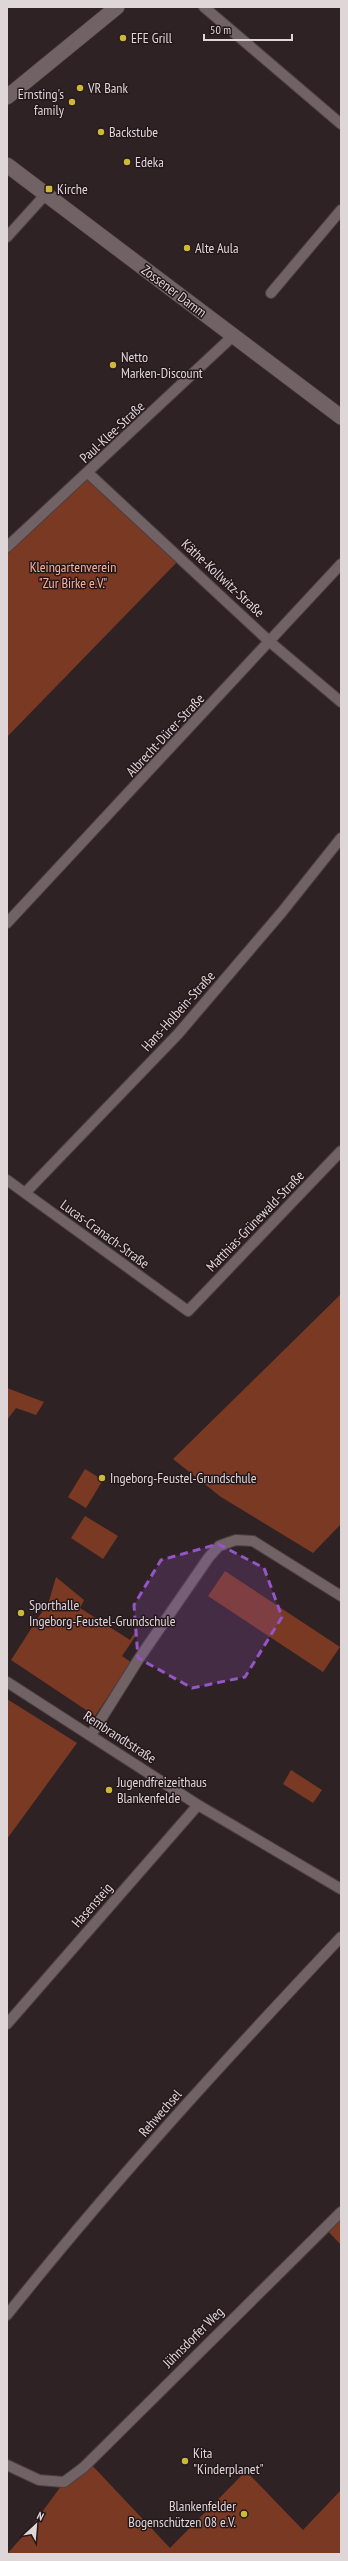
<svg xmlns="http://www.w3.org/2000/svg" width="348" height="2561" font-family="'PT Sans Narrow',sans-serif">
  <rect width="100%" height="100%" fill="#2f2225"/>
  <path fill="#793922" d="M88 473 181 558 7 737V547Z
    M341 1294V1524L313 1553 221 1497 173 1459Z
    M7 1388 44 1402 36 1415 16 1408 7 1420Z
    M85 1469 103 1480 86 1508 68 1497Z
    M85 1516 118 1536 103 1559 71 1538Z
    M225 1571 340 1647 323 1672 208 1596Z
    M56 1577 84 1600 80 1608 130 1640 135 1632 137 1634 122 1656 131 1662 95 1716 11 1660 49 1601Z
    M7 1699 77 1743 7 1839Z
    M291 1770 322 1790 313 1803 283 1784Z
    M341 2218V2245L325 2228Z
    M89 2462 170 2548 246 2471 303 2530 341 2490V2554H7L32 2526 64 2482Z"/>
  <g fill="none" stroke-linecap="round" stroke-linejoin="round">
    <g stroke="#4b4043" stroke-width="12">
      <path id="street" d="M204 7 341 124
        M7 237 45 195
        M271 293 341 210
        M88 473 270 642 341 702
        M7 547 233 336
        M7 923 341 564
        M7 1180 188 1311 341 1151
        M25 1193 178 1034 282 912 341 838
        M7 1682 198 1805 341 1889
        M91 1735 140 1657 209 1557 219 1546 230 1542 236 1540 253 1541 341 1596
        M7 2024 198 1805
        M7 2315C112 2183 226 2059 341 1937
        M7 2465 39 2480 64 2482 84 2467 341 2212"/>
    </g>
    <g stroke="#4b4043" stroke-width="16">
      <path id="secondary" d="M7 97 117 7
        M7 165 341 417"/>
    </g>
    <use href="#street" stroke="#716266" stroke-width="10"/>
    <use href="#secondary" stroke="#716266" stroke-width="15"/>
  </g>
  <path fill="#9456c5" fill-opacity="0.2" stroke="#9456c5" stroke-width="3" stroke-dasharray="8 5" stroke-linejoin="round" d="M218 1544 264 1568 282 1617 245 1677 192 1688 138 1658 134 1605 161 1560Z"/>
  <g fill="#cdb938" stroke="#25181c" stroke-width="1.5">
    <circle cx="123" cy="38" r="4"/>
    <circle cx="80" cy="88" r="4"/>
    <circle cx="72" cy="102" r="4"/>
    <circle cx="101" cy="132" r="4"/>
    <circle cx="127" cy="162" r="4"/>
    <rect x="45" y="185" width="8" height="8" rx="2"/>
    <circle cx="187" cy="248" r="4"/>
    <circle cx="113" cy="365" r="4"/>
    <circle cx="102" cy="1478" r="4"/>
    <circle cx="21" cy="1613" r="4"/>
    <circle cx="109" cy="1790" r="4"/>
    <circle cx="185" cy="2461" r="4"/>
    <circle cx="244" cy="2514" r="4"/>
  </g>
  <g text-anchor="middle" stroke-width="3" stroke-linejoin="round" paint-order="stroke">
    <g font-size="14" fill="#dfd6d8" stroke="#25181c" text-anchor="start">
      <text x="131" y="43">EFE Grill</text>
      <text x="88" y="93">VR Bank</text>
      <text x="64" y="99" text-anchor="end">Ernsting's<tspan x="64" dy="16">family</tspan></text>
      <text x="109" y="137">Backstube</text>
      <text x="135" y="167">Edeka</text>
      <text x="57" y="194">Kirche</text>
      <text x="195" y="253">Alte Aula</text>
      <text x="121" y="362">Netto<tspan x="121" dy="16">Marken-Discount</tspan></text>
      <text x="110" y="1483">Ingeborg-Feustel-Grundschule</text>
      <text x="29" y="1610">Sporthalle<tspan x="29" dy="16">Ingeborg-Feustel-Grundschule</tspan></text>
      <text x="117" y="1787">Jugendfreizeithaus<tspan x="117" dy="16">Blankenfelde</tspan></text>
      <text x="193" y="2458">Kita<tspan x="193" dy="16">"Kinderplanet"</tspan></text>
      <text x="236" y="2511" text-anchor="end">Blankenfelder<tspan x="236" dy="16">Bogenschützen 08 e.V.</tspan></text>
    </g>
    <g font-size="14" fill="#dfd6d8" stroke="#25181c">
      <text transform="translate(174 291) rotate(37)" y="5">Zossener Damm</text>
      <text transform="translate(112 432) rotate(-43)" y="5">Paul-Klee-Straße</text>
      <text transform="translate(223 578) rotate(43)" y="5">Käthe-Kollwitz-Straße</text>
      <text transform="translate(165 735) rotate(-47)" y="5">Albrecht-Dürer-Straße</text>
      <text transform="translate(178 1011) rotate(-48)" y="5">Hans-Holbein-Straße</text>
      <text transform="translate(255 1221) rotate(-46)" y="5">Matthias-Grünewald-Straße</text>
      <text transform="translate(105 1234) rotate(36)" y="5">Lucas-Cranach-Straße</text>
      <text transform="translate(120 1737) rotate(33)" y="5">Rembrandtstraße</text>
      <text transform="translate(92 1905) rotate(-49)" y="5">Hasensteig</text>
      <text transform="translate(160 2113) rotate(-49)" y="5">Rehwechsel</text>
      <text transform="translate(193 2337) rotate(-45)" y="5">Jühnsdorfer Weg</text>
    </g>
    <g font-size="14" fill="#f5b39b" stroke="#25181c">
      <text x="73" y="572">Kleingartenverein<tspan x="73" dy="16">"Zur Birke e.V."</tspan></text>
    </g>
  </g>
  <rect width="348" height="2561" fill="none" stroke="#dfd6d8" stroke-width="16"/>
  <g transform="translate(36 2525) rotate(26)" stroke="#25181c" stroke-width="3" paint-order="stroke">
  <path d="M0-3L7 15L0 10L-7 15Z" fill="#dfd6d8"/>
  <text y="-6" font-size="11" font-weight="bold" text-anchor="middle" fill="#dfd6d8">N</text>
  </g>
  <path d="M204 34v6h88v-6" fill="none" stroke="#dfd6d8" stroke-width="2"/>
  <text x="210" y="34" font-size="12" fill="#dfd6d8" stroke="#25181c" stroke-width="3" paint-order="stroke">50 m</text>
</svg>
